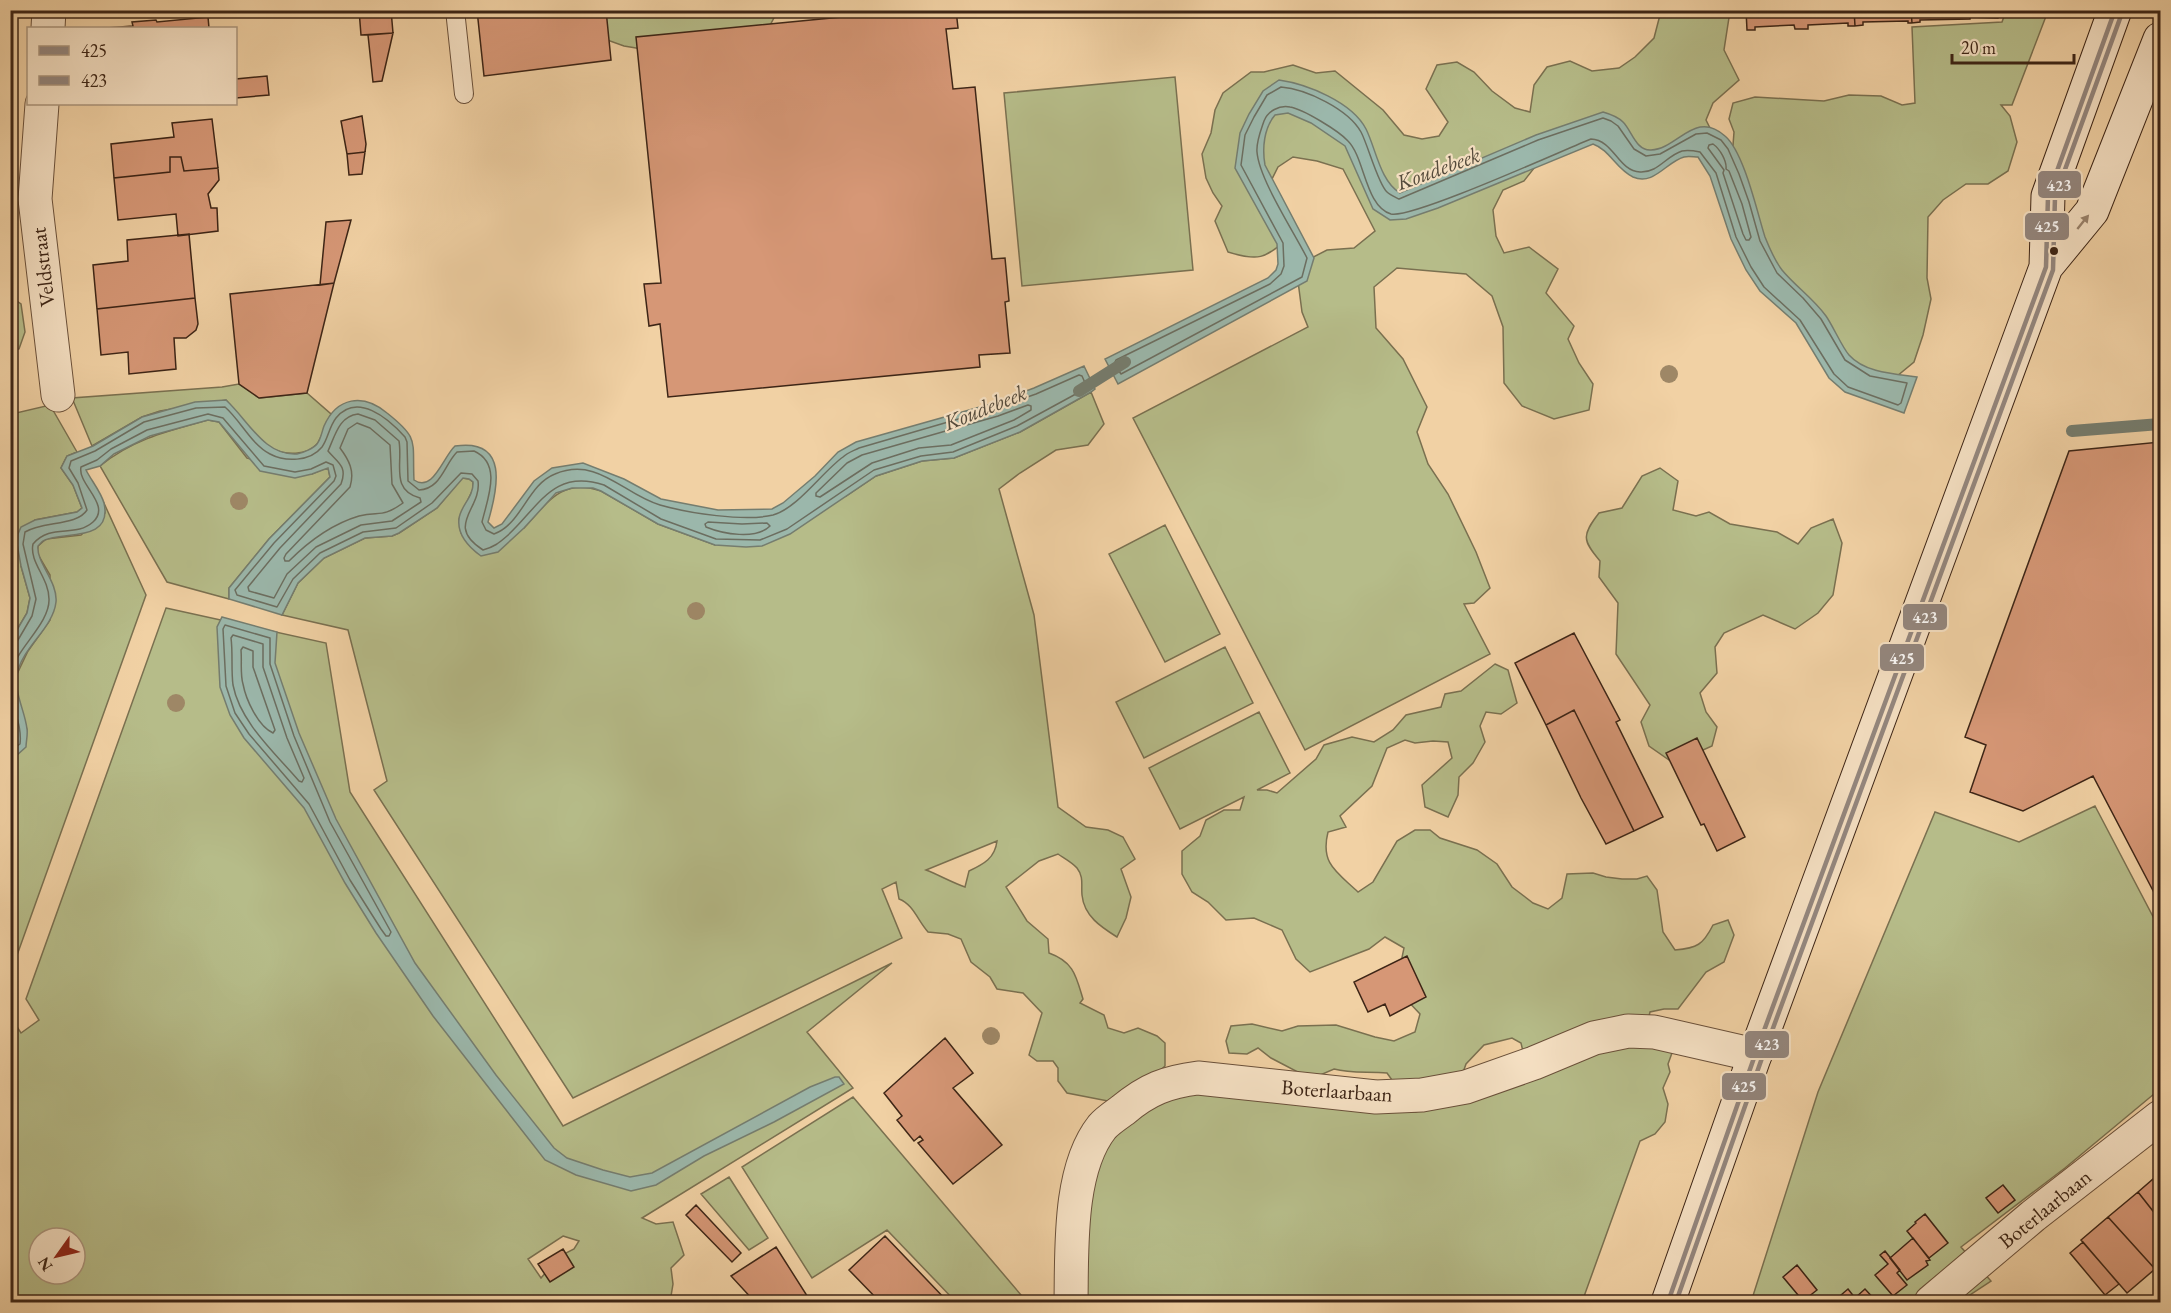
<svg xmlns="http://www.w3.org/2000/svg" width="2171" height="1313" font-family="'EB Garamond',serif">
  <rect width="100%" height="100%" fill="#f1d1a4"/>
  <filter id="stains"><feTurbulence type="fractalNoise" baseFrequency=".00333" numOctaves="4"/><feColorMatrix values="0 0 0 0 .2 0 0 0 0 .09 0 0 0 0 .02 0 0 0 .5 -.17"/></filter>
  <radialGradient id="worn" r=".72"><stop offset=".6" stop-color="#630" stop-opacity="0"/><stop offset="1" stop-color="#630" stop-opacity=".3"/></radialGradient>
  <path fill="#b6bc89" stroke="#7a7050" stroke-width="1.5" fill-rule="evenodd" d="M585 11H781L776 14 767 31 648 50 624 46 596 36Z
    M1661 11H1730L1724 50 1739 80 1713 103 1706 120 1714 136 1662 156 1596 138 1538 163 1524 181 1503 190 1493 210 1496 236 1504 253 1529 247 1558 269 1546 293 1574 326 1568 339 1579 363 1593 384 1589 410 1554 419 1522 406 1504 383 1503 327 1492 296 1466 274 1397 268 1374 287 1376 328 1403 359 1427 407 1417 432 1428 464 1448 494 1476 552 1490 588 1474 603 1464 604 1490 654 1305 750 1133 418 1308 327 1302 312 1296 266 1327 250 1354 248 1375 231 1343 169 1317 161 1293 157 1278 167 1268 187 1289 238C1264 258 1260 262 1228 252L1215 221 1222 206 1213 193 1206 178 1202 154 1211 133 1215 110 1223 93 1251 72H1264L1293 65 1316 73 1335 71 1383 110 1404 135 1422 139 1439 136 1448 122 1426 89 1437 65 1457 62 1474 72 1492 91 1515 108 1530 112 1534 85 1547 67 1570 61 1592 71 1619 68 1635 57 1654 38Z
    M2006 11H2048L2012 105H2001L2010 116 2017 142 2008 171 1988 184H1966L1943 200 1928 217 1927 278 1931 299 1923 335 1914 362 1891 381 1846 380 1729 198 1734 132 1729 119 1733 103 1755 97 1824 101 1849 95 1881 96 1902 105 1915 103 1912 27 2002 22Z
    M1175 77 1193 270 1022 286 1004 93Z
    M11 297 21 304 25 332 19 349 12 351 11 358Z
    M239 384 260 398 307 393 331 414C327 421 321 439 317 444 307 456 285 455 273 449 259 442 237 413 226 400L160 411 142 417 92 446 72 398 222 387Z
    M1091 392 1104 424 1088 445 1056 450 1020 473 999 489 1034 615 1058 807 1086 827 1108 830 1123 837 1135 859 1121 869 1131 897 1126 918 1117 937C1101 927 1084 916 1082 895 1081 885 1084 877 1077 868 1073 863 1064 858 1058 854L1039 861 1006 887 1027 921 1048 939 1049 953C1074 962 1076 976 1083 999L1080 1003 1104 1015 1108 1028 1124 1033 1138 1028 1157 1036 1165 1043V1066L1156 1074 1113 1102 1067 1093 1058 1081V1068L1053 1061H1037L1029 1055 1042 1013 1023 993 997 989 990 977 971 962 961 939 948 934 928 932C918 921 913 904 899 899L896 882 882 889 902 938 573 1098 374 790 387 781 348 630 282 615 298 583 324 558 365 538 392 536 399 533 437 508 462 478 469 479 473 482V489L459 519 461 533 524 528C547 503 562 477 601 491L658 524 715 545 846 496 876 476 922 461 954 458 1020 432ZM997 841C995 858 984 864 969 871L965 887C951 882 939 875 926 870Z
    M50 405 77 452 67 456 61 468 73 485 82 508 77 512 35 520 21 566 30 598 27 613 11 640 10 413 12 414Z
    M208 420 219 422 247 458 312 474 328 467 330 477 269 539 229 588V599L167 582 100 466C133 439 168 431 208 420Z
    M1660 468 1678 481 1673 510 1696 516 1709 512 1730 524 1777 532 1798 544 1811 528 1833 519 1842 543 1833 595 1818 613 1795 629 1763 615 1724 633 1715 647 1717 673 1700 693 1706 712 1717 727 1712 746 1692 755 1669 760 1649 746 1641 722 1650 705 1616 654 1618 603 1599 577 1600 561C1582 540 1582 535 1599 513L1622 508 1642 476Z
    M103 501 146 595 11 972V757L17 755 27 730 17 693V674L28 651 50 620V575L37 553 38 546 46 539 81 535 105 513Z
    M1165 525 1220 634 1165 662 1109 554Z
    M166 608 326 643 350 792 563 1126 892 963 807 1032 853 1088 642 1218 656 1224 673 1222 684 1255 671 1268 673 1284 670 1302H11L10 1016 21 1033 39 1020 26 999ZM563 1236 579 1241 574 1249 560 1256 541 1278 528 1259ZM39 1238H75V1274H39Z
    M1225 647 1253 703 1144 758 1116 702Z
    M1495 664 1508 670 1517 703 1501 714 1486 712 1480 726 1485 742 1473 763 1459 777 1458 795 1448 817 1425 807 1422 785 1452 758 1448 742 1433 741 1415 743 1405 740 1387 748 1372 786 1340 816 1346 827 1328 832C1320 864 1337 872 1358 892L1373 882 1397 841 1415 830H1430L1440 838 1477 850 1497 864 1512 887 1533 903 1548 909 1562 898 1567 874 1593 873 1606 877 1622 879H1637L1647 876 1657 890 1663 932 1675 950C1697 948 1703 945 1713 925L1728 920 1734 935 1724 962 1706 972 1678 1009H1664L1650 1012 1643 1041 1681 1028 1668 1064 1670 1072 1663 1088 1668 1104 1665 1122 1655 1134 1640 1141 1582 1302H1086C1087 1206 1077 1122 1191 1093L1416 1112 1464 1092 1525 1060 1521 1043 1512 1038 1484 1045 1466 1064 1460 1081 1397 1087 1387 1073C1369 1071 1352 1074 1334 1069L1311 1079 1271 1058 1258 1048 1247 1054 1229 1053 1226 1041 1231 1026 1252 1024 1282 1031 1298 1026 1336 1025 1375 1037 1394 1041 1415 1032 1420 1014 1404 997 1399 972 1404 948 1385 937 1369 949 1310 972 1296 959 1282 930 1254 918 1226 920 1208 902 1192 892 1182 874V851L1200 836 1206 820 1224 810H1240L1244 797 1180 829 1149 768 1259 712 1290 773 1257 790H1267L1277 793 1316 759 1324 745 1352 737 1374 742 1393 730 1406 715 1441 707 1445 694 1461 691Z
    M2095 806 2160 930V1089L2065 1168 1961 1247 1991 1281 1967 1297 1971 1302H1751L1818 1092 1935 812 2019 842Z
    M853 1097 1027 1302H956L887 1230 812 1278 742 1167Z
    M729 1177 768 1238 749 1250 701 1194Z"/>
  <path fill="#9bb7ab" stroke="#757d6f" stroke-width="1.5" d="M1279 80C1307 84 1352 102 1366 129 1376 149 1380 181 1400 193L1536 135 1603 112C1610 114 1618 117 1623 122 1632 131 1636 151 1651 150 1678 149 1695 109 1725 136 1744 152 1757 212 1765 237 1769 247 1775 261 1782 270 1795 286 1813 298 1826 316 1833 326 1842 347 1849 355 1865 373 1895 374 1917 377L1904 413 1845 392 1829 378 1796 323 1760 291 1746 270 1731 239 1710 176 1698 157C1694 157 1688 156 1684 157 1666 162 1654 186 1633 177 1616 169 1610 150 1593 144L1438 208 1406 219 1390 220 1373 209 1345 146 1311 123 1288 113 1275 115C1264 128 1262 148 1265 165L1314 258 1307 281 1118 384 1105 359 1268 278 1276 270 1278 264 1277 244 1235 168 1240 133 1249 114 1263 91Z
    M1084 366 1095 389 1091 392 1020 432 954 458 922 461 876 476 790 534 762 546 746 547 715 545 658 524 601 491 593 488H572L556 493 524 528 498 552 481 556C470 548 457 535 459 519 460 506 474 497 473 482L469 479 463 478 437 508 399 533 392 536 365 538 324 558 298 583 282 615 229 599V588L269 539 330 477 328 468 312 474 295 478 260 471 219 422 208 420 150 436 114 454 100 466 86 470C91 480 101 492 104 503 113 543 62 531 45 540 42 541 40 544 38 546 36 562 58 582 56 602 53 629 21 648 17 675 14 693 25 711 27 729 28 735 26 741 26 747L17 755 11 757V640L27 613 30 598 21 566 17 544 18 534 21 527 35 520 77 512 82 508 73 485 61 468 67 456 93 446 142 417 195 402 226 400C248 420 264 456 297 454 303 453 314 448 317 444 321 439 322 431 324 426 337 397 363 393 387 413 420 439 412 441 414 480 433 493 443 457 455 446 509 438 498 488 488 522L494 528 502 524 534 481 552 468 583 463 624 479 661 499 718 510 772 509 783 503 815 476 838 452 856 442 994 403 1034 388Z
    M222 617 277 632 275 663 299 733 336 819 415 963 496 1075 554 1148 567 1158 603 1170 630 1177 652 1173 810 1087 835 1077H839L844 1084 774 1122 704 1156 656 1185 631 1191 576 1175 545 1160 433 1016 376 933 345 883 304 808 244 738 230 715 220 687 217 627Z"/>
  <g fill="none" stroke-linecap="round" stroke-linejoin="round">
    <path stroke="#6c6e60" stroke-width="1.5" d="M1281 87C1306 89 1348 109 1361 132 1368 145 1378 184 1387 192 1390 195 1395 197 1399 199L1538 140 1603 118 1611 121 1618 126 1634 149 1646 156 1660 154 1696 134 1707 133 1721 140 1728 149 1739 174 1749 202 1760 241 1777 273 1803 298 1821 319 1845 360 1870 376 1907 383 1901 403 1898 405 1848 387 1834 374 1800 320 1764 287 1751 267 1736 237 1716 173 1700 152C1695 151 1687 150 1682 151 1666 156 1658 173 1640 172 1618 171 1614 140 1591 139 1561 151 1412 219 1391 214 1365 206 1365 158 1348 141 1339 131 1303 109 1290 107 1279 105 1268 111 1264 121 1261 130 1256 142 1257 152 1259 179 1294 232 1307 258L1302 277 1121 374 1114 364 1116 360 1270 284 1281 274 1284 266 1283 243 1241 165 1245 135 1254 117 1267 95Z
      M1713 144C1720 149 1727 161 1726 169L1729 171 1742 204 1751 237 1749 240H1746L1743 234 1723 173 1724 170 1708 148 1709 145Z
      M1028 405 1031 406V410L1014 420 951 445 919 448 872 463 820 497 816 496V493L847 463 862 455 998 416Z
      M358 414 375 420 399 441C403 464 390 490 420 498L421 502 392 521 361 525 316 547 287 574 274 598 249 591 248 587 280 548 341 484C348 466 337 462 328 451 335 436 339 416 358 414Z
      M357 423 370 428 390 445 392 484 403 503C382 518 380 511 359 516 332 524 308 542 289 561H285L284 558 286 554 350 487C355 471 349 460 340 448L348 429Z
      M708 522 742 524 767 523 770 526C756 540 723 534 706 527L705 524Z
      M225 625 270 638V664L294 736 330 822 391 932 389 936H386L381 929 350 880 309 804 249 734 235 713 226 686 223 629Z
      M233 635 263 644V667L287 738 304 778 302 782 299 781C275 753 240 722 233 685 231 670 233 653 231 638Z
      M10 642 18 640 32 616 36 599 23 544 25 532C43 521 77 526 87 510L78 483 69 468 71 461 95 451 144 422 196 408 225 407C241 421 251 444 270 454 285 462 310 462 322 447 328 439 329 427 336 418 357 392 388 418 405 437L407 442 408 481 419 490C441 489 444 465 457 452L474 451C503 464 487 500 482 522L486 530 494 534C522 524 527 485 555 474 598 456 624 495 660 505 688 513 745 522 773 515 798 508 822 472 843 457 847 453 853 451 859 448L996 408 1036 394 1079 375 1082 376 1086 385 1085 389 1017 426 953 452 921 456 874 470 787 529 760 540 716 539 661 519 604 485C553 468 539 507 507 536 499 543 494 547 483 550 444 525 482 509 478 481L472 474 461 473 432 503 396 528 363 532 320 553 293 579 277 607 237 595 235 590 274 543 334 481 336 476 333 465 326 462 311 469 295 472 264 466 223 418 208 414 147 430 111 449 97 460 81 467C77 484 112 505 93 522 75 538 51 523 33 544 29 562 49 578 49 599 50 623 17 648 11 672 5 696 23 720 20 744L10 751
      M243 647 253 651V667L275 730 273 733C258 726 246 700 243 684 240 674 242 661 241 650Z"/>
    <path stroke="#757d6f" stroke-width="12" d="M1079 391 1125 362
      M2072 431 2160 424"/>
  </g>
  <path fill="#d69776" stroke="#3d2516" stroke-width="1.5" d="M359 10H391L393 33 361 35Z
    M477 10H606L611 60 484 76Z
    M862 10H956L958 28 946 29 953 89 975 87 992 259 1005 258 1009 301 1005 302 1010 353 979 355 980 367 668 397 660 324 649 326 644 284 661 283 636 37 862 15Z
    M1746 10H1854L1855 26H1848V23L1808 25V29H1795L1794 25 1755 27V30H1747Z
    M1854 10H1911L1912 23H1908V21L1863 22V25L1855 26Z
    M1911 10H2001L1998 18 1970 17V19L1920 20V22L1912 23Z
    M208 17 209 28H106L133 26 132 22 156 20 157 22Z
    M393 33 382 81 373 82 368 35Z
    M267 76 269 95 236 98V79Z
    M362 116 366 144 365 152 347 154 341 121Z
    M212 119 218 168 184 171 181 157H170V172L114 178 111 144 174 137 172 123Z
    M365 152 362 174 349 175 347 154Z
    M170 157H181L184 171 218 168 219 180 208 194 211 208H217L218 231 178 236 176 214 118 220 114 178 170 172Z
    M351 220 334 283 320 285 326 222Z
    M189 234 195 298 97 309 93 265 128 261 127 240Z
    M334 283 307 393 259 398 239 384 230 294Z
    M195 298 198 324 196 330 186 338H174L176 369 129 374 128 352 101 355 97 309Z
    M2160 442V904L2093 776 2023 811 1970 792 1986 745 1965 737 2069 451Z
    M1574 633 1620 720 1616 722 1663 817 1634 831 1574 710 1546 725 1515 663Z
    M1574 710 1634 831 1606 844 1581 798 1546 725Z
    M1697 738 1745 837 1717 851 1704 824 1701 825 1666 753Z
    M1407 956 1426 997 1390 1016 1385 1004 1368 1012 1354 982Z
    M945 1038 973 1073 953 1088 1002 1145 953 1184 918 1143 923 1140 920 1136 914 1141 897 1120 902 1116 884 1093Z
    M2160 1173V1220L2138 1192Z
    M2003 1185 2015 1200 1998 1213 1986 1198Z
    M2138 1192 2160 1220V1264L2155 1269 2108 1217Z
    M696 1205 741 1253 732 1262 686 1215Z
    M1925 1214 1948 1243 1929 1258 1907 1231 1916 1223 1915 1222Z
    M2108 1217 2155 1269 2127 1293 2081 1240Z
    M885 1236 948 1302H880L849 1270Z
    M1913 1238 1930 1260 1926 1261 1928 1265 1907 1280 1890 1258Z
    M2083 1242 2119 1284 2105 1295 2070 1253Z
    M776 1247 811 1302H755L731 1276Z
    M563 1249 574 1267 550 1282 538 1264Z
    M1885 1251 1900 1270 1897 1273 1907 1285 1893 1296 1875 1275 1888 1264 1880 1255Z
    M1797 1265 1817 1290 1803 1301 1783 1277Z
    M1848 1289 1855 1298 1865 1289 1877 1302H1853L1849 1300 1847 1302 1841 1295Z"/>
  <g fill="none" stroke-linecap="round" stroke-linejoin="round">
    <g stroke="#6a503a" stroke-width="20">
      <path id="lane" d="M455 10 464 94"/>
    </g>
    <g stroke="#6a503a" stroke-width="35">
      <path id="street" d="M48 28 49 10
        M42 104 35 199 58 395
        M1071 1302C1072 1250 1068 1170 1102 1127 1107 1121 1116 1115 1123 1110 1148 1089 1167 1082 1198 1078L1376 1097 1422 1095 1466 1087 1534 1063 1594 1038 1628 1031 1654 1032 1755 1055
        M1931 1302 2033 1216 2160 1117"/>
    </g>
    <g stroke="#3d2516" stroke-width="35">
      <path id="secondary" d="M2046 267 2048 196 2115 10
        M1668 1302 1755 1055 2046 267 2092 211 2160 39"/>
    </g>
    <use href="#lane" stroke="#f6e1c4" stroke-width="18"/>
    <use href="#street" stroke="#f6e1c4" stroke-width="33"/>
    <use href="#secondary" stroke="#f6e1c4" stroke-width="33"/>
    <g stroke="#f6e1c4" stroke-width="9">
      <path id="bus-1" d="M1668 1302 1755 1055 2046 267 2048 196 2115 10"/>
    </g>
    <g stroke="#f6e1c4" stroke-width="9">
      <path id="bus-2" d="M1676 1302 1762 1058 2053 270 2055 197 2122 13"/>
    </g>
    <use href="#bus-1" stroke="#94877f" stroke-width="4.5"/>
    <use href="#bus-2" stroke="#94877f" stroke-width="4.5"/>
  </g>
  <g fill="#9e8766">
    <circle cx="1669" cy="374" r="9"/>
    <circle cx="239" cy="501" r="9"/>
    <circle cx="696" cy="611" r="9"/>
    <circle cx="176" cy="703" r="9"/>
    <circle cx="991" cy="1036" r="9"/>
  </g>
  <defs><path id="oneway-solid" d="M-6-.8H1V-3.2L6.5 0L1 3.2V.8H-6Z" transform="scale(1.5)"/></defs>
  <use fill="#9a836d" href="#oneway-solid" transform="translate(2083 222) rotate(-51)"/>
  <circle fill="#3d2516" stroke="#f6e1c4" stroke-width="2" cx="2054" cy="251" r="5"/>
  <g text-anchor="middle" stroke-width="4.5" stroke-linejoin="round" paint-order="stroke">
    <g font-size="21" fill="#3d2516" stroke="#f6e1c4">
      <text transform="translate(43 267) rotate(-97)" y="7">Veldstraat</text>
      <text transform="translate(1337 1091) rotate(4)" y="7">Boterlaarbaan</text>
      <text transform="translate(2045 1209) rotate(-39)" y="7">Boterlaarbaan</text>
    </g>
    <g font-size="22" font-style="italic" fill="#544a3b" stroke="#f6e1c4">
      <text transform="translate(1438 168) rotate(-20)" y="8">Koudebeek</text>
      <text transform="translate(985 407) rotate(-22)" y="8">Koudebeek</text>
    </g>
  </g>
  <g stroke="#f6e1c4" stroke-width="2">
    <rect x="2037" y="170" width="45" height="29" rx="6" fill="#94877f"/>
    <rect x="2024" y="212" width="46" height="29" rx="6" fill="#94877f"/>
    <rect x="1902" y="603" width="46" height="28" rx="6" fill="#94877f"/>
    <rect x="1879" y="643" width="46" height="29" rx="6" fill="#94877f"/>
    <rect x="1744" y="1030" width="46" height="29" rx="6" fill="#94877f"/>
    <rect x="1721" y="1072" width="46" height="29" rx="6" fill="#94877f"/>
  </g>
  <g font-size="16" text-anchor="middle" font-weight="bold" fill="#fff">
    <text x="2059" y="191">423</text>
    <text x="2047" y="232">425</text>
    <text x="1925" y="623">423</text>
    <text x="1902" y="664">425</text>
    <text x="1767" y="1050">423</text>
    <text x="1744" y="1092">425</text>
  </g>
  <rect width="2171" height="1313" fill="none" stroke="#f1d1a4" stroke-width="36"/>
  <rect x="12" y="12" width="2147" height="1289" fill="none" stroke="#3d2516" stroke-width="3"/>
  <rect x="18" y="18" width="2135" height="1277" fill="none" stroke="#3d2516" stroke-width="1.5"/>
  <rect x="27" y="27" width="210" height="78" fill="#f6e1c4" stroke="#ac967e" stroke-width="1.5"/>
  <rect x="39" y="46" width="30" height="9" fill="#94877f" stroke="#ac967e" stroke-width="1.5"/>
  <text x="81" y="57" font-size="18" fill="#3d2516">425</text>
  <rect x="39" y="76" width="30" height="9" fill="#94877f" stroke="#ac967e" stroke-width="1.5"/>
  <text x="81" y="87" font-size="18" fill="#3d2516">423</text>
  <g transform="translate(57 1256) rotate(236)"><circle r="28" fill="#f6e1c4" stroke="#ac967e" stroke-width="1.5"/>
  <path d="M0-4.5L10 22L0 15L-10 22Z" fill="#8f2418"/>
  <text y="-9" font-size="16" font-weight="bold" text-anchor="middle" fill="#3d2516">N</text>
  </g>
  <path d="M1952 54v9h122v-9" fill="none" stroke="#3d2516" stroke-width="3"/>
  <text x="1961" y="54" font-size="18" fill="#3d2516" stroke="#f6e1c4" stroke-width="4.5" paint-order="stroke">20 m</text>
  <rect width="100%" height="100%" filter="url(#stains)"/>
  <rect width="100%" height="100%" fill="url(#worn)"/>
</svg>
